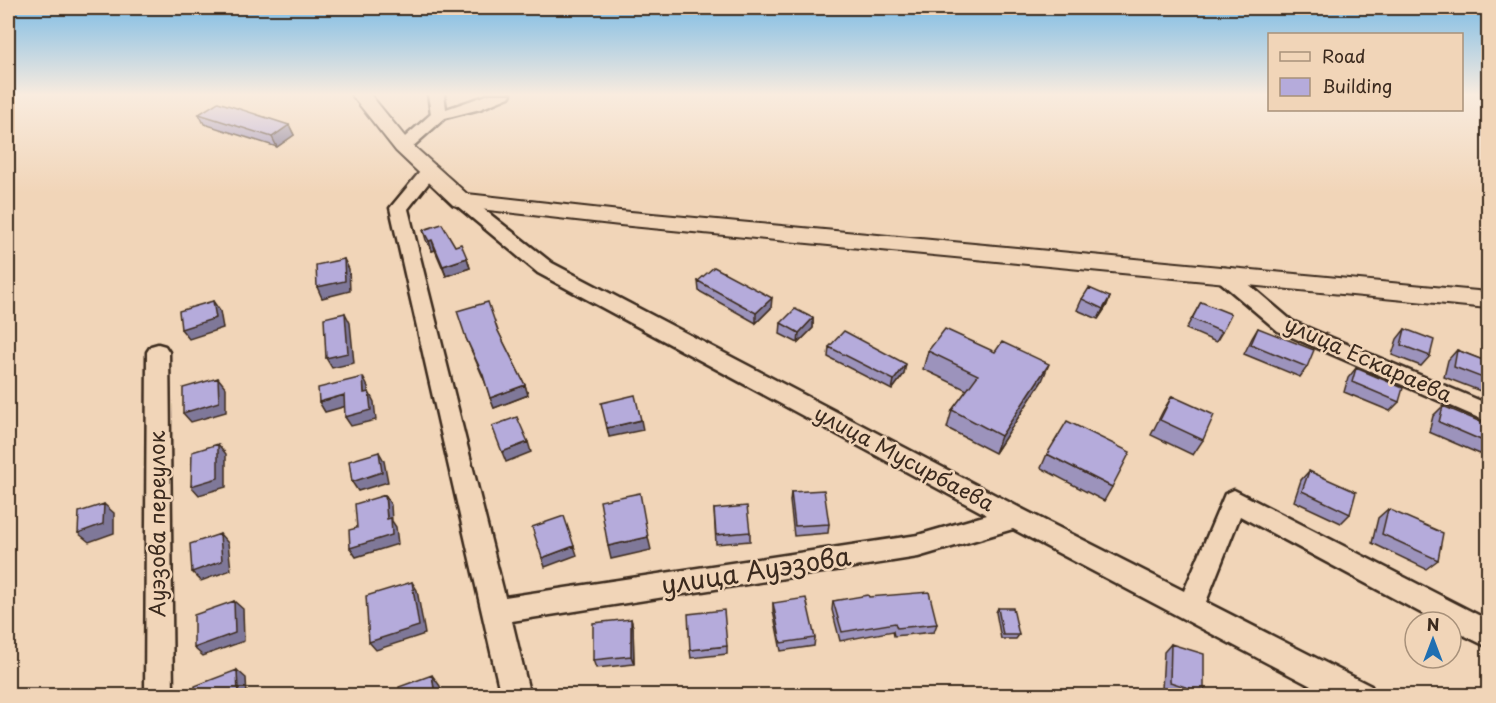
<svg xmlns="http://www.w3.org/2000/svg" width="1496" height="703" font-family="'Playpen Sans',sans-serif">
  <rect width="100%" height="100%" fill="#f1d5b8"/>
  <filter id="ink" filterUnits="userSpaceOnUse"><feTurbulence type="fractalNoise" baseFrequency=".0167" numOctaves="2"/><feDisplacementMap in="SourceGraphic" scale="12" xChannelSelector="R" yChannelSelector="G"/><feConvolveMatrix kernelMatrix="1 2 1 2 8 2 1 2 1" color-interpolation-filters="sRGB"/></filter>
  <g filter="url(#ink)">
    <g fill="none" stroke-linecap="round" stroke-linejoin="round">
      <g stroke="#3b2a1e" stroke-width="5">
        <path id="minor" d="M428 94H444L446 109 490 94H511L509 97 480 109 445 118 409 150H397L395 147 397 144 431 114Z
          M430 166 436 167 438 171 408 209 505 597 918 535 987 515 538 273 455 204 452 200 455 196H467L552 263 1024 510 1184 591 1225 494 1234 490 1488 620V647L1451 629V622H1438L1240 516 1206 602 1371 686 1375 696H1330L1013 529 918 557 512 621 530 696H501L390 208 424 167Z
          M1225 268 1232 270 1292 321 1488 404V422L1278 331 1218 280 1215 275 1218 270Z
          M158 344 165 346 169 352 173 696H145L147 352 151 346Z"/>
      </g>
      <g stroke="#3b2a1e" stroke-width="4">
        <path id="major" d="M351 94H370L410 143 467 194 620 211 1488 292V308L620 225 461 207 453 205 396 151Z"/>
      </g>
      <use href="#minor" fill="#f1d5b8" fill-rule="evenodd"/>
      <use href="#major" fill="#f1d5b8" fill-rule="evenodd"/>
    </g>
    <path fill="#9c93bc" stroke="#3b2a1e" stroke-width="1.5" d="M199 114 289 125 294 135 277 147 204 124Z
      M423 230 455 246 467 258 470 268 446 276 435 250 432 251 426 240Z
      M698 281 771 308 756 323 699 291Z
      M1110 297 1106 307 1098 319 1077 310 1082 299Z
      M1201 302 1222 332 1216 342 1186 329Z
      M813 318V328L798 343 780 334 781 323Z
      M1258 328 1307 367 1300 377 1244 354 1252 338Z
      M1405 329 1430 356 1421 366 1392 355 1397 339Z
      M498 331 525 385 528 395 494 408 485 382 466 338Z
      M829 347 904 374 892 390 828 357Z
      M1457 350 1488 362V394L1444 377 1448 360Z
      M928 351 995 352 1042 381 995 453 947 428 952 410 967 390 923 369Z
      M1356 368 1399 402 1390 411 1344 392 1348 378Z
      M1172 396 1203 440 1193 455 1151 435 1163 411Z
      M1443 406 1488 443V446L1480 454 1429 432 1433 416Z
      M1047 454 1112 487 1104 501 1041 468Z
      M1309 471 1350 514 1341 523 1294 501 1301 480Z
      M791 492 829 524 828 533 794 536 790 501Z
      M714 509 750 532V541L716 544Z
      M1388 509 1438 560 1426 569 1372 543 1378 518Z
      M1488 588V603L1486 602Z
      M869 597 937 624 934 632 894 636 893 631 840 641 832 610 833 601Z
      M773 603 815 638 814 646 781 651 773 611Z
      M998 608 1019 635 1016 639H1001L996 612Z
      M631 619 633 627 634 664 596 668 593 660Z
      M1171 644 1204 693 1201 696H1181L1162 689 1164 652Z
      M727 646V654L691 658 690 650Z"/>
    <path fill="#7f7899" stroke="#3b2a1e" stroke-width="1.5" d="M289 125 294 135 277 147 272 137Z
      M432 240 435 250 432 251 429 241Z
      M467 258 470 268 446 276 443 266Z
      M344 259 349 269 350 291 322 298 317 287Z
      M1110 297 1106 307 1098 319 1103 309Z
      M772 298 771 308 756 323V313Z
      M213 301 220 311 223 328 189 339 181 329Z
      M345 313 350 323 354 363 332 368 326 358Z
      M813 318V328L798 343 799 333Z
      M906 364 904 374 892 390 894 380Z
      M1049 364 1042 381 995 453 1001 436Z
      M363 377 368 387 369 403 364 393Z
      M218 378 226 388V412L191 422 183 413Z
      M525 385 528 395 494 408 490 398Z
      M369 392 374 402 376 420 351 426 345 417Z
      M344 395 350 405 325 412 319 402Z
      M641 420 643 430 609 437 607 428Z
      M528 442 531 452 506 462 502 452Z
      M218 444 226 454V487L199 495 191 486Z
      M379 452 384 461 388 482 358 491 352 482Z
      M385 495 391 505 392 521 396 527 398 544 356 557 350 548 387 519Z
      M104 504 114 513V533L89 542 78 533Z
      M220 534 228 543 231 570 201 581 192 572Z
      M648 537 651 550 611 559 608 546Z
      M574 546 577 555 545 567 542 558Z
      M412 582 417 590 425 634 376 650 369 642Z
      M234 601 243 609 244 641 203 656 194 648Z
      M8 606 12 609 10 644 8 645Z
      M631 619 633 627 634 664 631 656Z
      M237 670 246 678 247 696H238Z
      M432 675 440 686 442 696H435Z"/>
    <path fill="#b5abdb" stroke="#3b2a1e" stroke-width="1.5" d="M218 102 289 125 272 137 199 114Z
      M442 224 455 246 461 244 467 258 443 266 432 240 429 241 423 230Z
      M344 259 345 281 317 287 316 265Z
      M714 267 772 298 756 313 698 281Z
      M1089 288 1110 297 1103 309 1082 299Z
      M213 301 216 318 181 329 179 311Z
      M488 302 498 331 525 385 490 398 483 375 466 338 457 311Z
      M1201 302 1231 314 1222 332 1192 319Z
      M795 309 813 318 799 333 781 323Z
      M345 313 348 353 326 358 324 318Z
      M1258 328 1314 350 1307 367 1251 344Z
      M945 329 995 352 1002 342 1049 364 1001 436 952 410 978 375 928 351Z
      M1405 329 1434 340 1430 356 1401 345Z
      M844 331 906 364 894 380 829 347Z
      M1457 350 1488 362V380L1454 367Z
      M1356 368 1403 388 1399 402 1352 382Z
      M363 377 364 393 369 392 371 410 345 417 344 395 319 402 318 388Z
      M218 378 219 402 183 413V388Z
      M635 395 641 420 607 428 601 403Z
      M1172 396 1214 415 1203 440 1160 420Z
      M1443 406 1488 425V443L1439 422Z
      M517 417 528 442 502 452 492 426Z
      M1067 421 1130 452 1112 487 1047 454Z
      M218 444V478L191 486 192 452Z
      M379 452 382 472 352 482 349 461Z
      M1309 471 1356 492 1350 514 1302 491Z
      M824 490 829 524 795 526 791 492Z
      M640 493 648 537 608 546 600 501Z
      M385 495 387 519 391 518 392 535 350 548 349 530 357 528 355 504Z
      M104 504 103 524 78 533 79 512Z
      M747 506 750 532 716 535 714 509Z
      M1388 509 1443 533 1438 560 1382 534Z
      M564 516 574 546 542 558 532 527Z
      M220 534 222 561 192 572 190 544Z
      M412 582 419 626 369 642 366 596Z
      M929 592 937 624 897 628 895 623 842 632 833 601 868 595 869 597Z
      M806 598 815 638 781 643 773 603Z
      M234 601 235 633 194 648V615Z
      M998 608H1013L1019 635H1003Z
      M724 610 727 646 690 650 688 614Z
      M631 619V656L593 660V623Z
      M1171 644 1204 654V693L1170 682Z
      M237 670 238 696H195V686Z
      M432 675 435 696H400L399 687Z"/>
  </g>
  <linearGradient id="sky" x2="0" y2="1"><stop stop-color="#7ebce5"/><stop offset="0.49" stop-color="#f9ecdf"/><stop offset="1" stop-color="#f9ecdf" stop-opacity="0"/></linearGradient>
  <rect width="1496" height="193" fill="url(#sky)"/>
  <g text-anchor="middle" stroke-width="5" stroke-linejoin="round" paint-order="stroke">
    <g font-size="21" fill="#3b2a1e" stroke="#f1d5b8">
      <text transform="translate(1368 360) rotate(24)" y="7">улица Ескараева</text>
      <text transform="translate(904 459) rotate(28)" y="7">улица Мусирбаева</text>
      <text transform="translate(158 524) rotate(-90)" y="7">Ауэзова переулок</text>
    </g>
    <g font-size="26" fill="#3b2a1e" stroke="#f1d5b8">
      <text transform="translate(756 571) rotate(-9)" y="9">улица Ауэзова</text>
    </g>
  </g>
  <rect width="1496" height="703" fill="none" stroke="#f1d5b8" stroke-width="30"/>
  <rect x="15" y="15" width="1466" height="673" fill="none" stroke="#3b2a1e" stroke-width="2" filter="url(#ink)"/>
  <rect x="1268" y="33" width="195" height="78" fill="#f1d5b8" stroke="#a8917a" stroke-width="1.5"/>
  <rect x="1280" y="52" width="30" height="9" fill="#f1d5b8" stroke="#a8917a" stroke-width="1.5"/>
  <text x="1322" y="63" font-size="18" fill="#3b2a1e">Road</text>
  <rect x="1280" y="78" width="30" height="18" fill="#b5abdb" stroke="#a8917a" stroke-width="1.5"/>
  <text x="1322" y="93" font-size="18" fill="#3b2a1e">Building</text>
  <g transform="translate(1433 640)"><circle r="28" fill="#f1d5b8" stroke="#a8917a" stroke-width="1.5"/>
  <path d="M0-4.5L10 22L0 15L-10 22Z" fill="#1f6fb2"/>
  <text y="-9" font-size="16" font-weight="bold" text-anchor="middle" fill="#3b2a1e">N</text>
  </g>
</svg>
